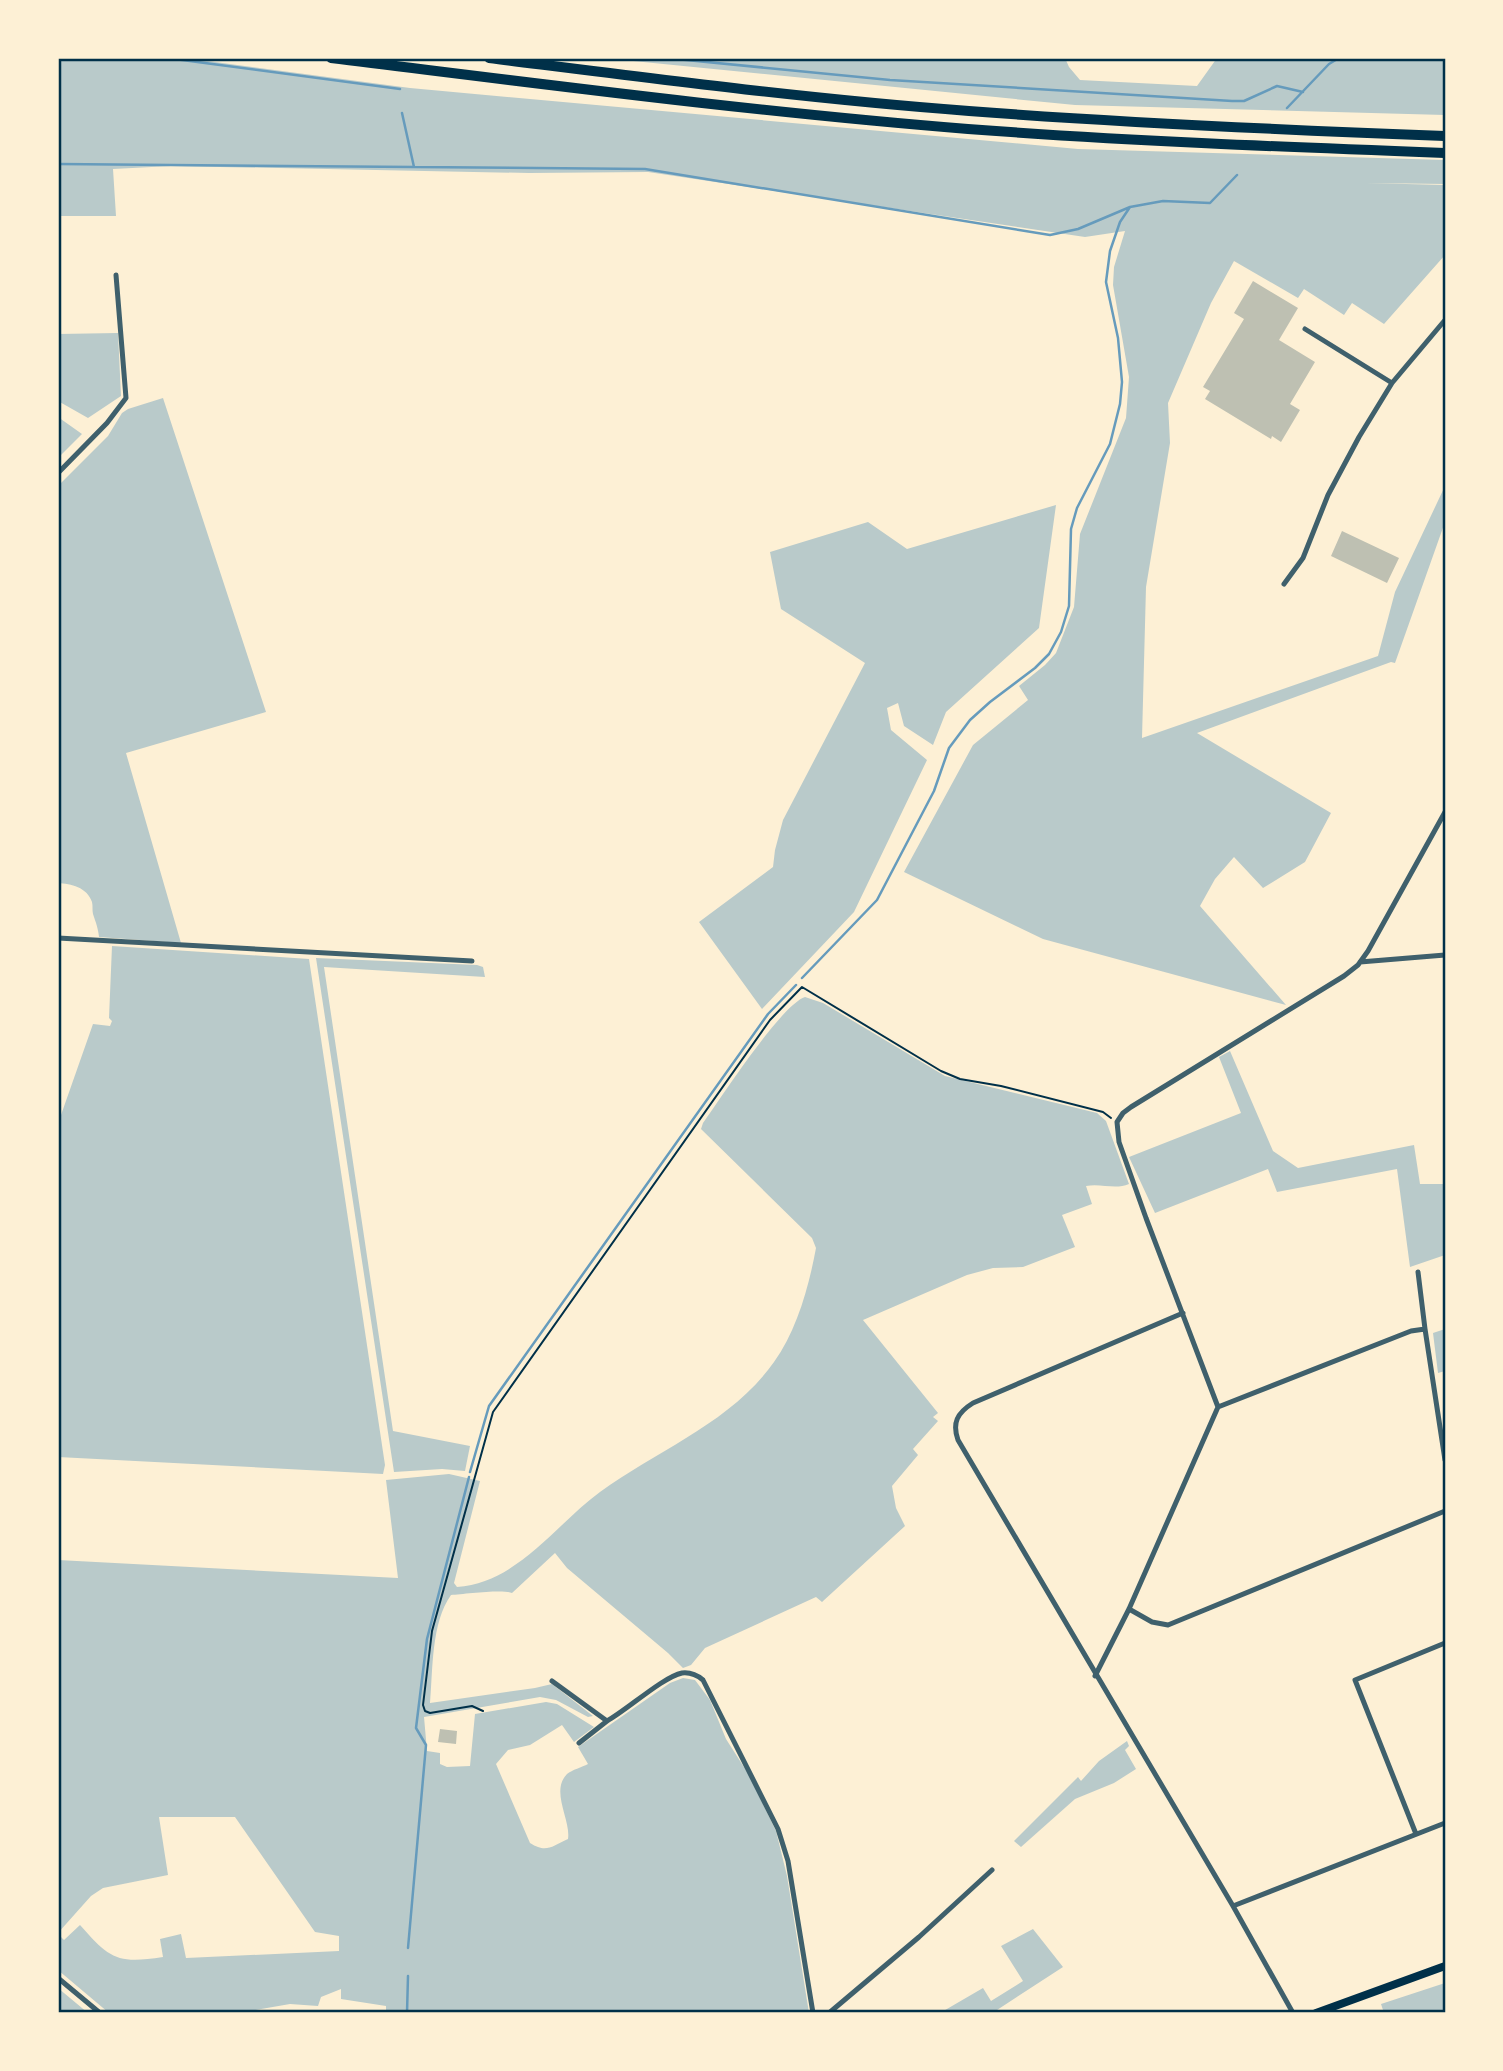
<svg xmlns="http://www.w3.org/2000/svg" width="1503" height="2071" font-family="'Libre Baskerville',serif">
  <rect width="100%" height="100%" fill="#fdf0d5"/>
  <path fill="#b9caca" d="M58 58H185L410 88 1078 149 1445 160V184L1366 183 1445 185V255L1384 324 1352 303 1344 315 1304 289 1298 298 1234 261 1211 303 1168 403 1170 443 1146 587 1142 738 1378 656 1395 592 1445 486V522L1395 663 1391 662 1197 733 1331 813 1305 862 1263 888 1234 857 1215 879 1200 906 1286 1005 1043 939 904 872 973 745 1028 700 1019 686 1045 665 1056 653 1074 607 1080 534 1126 418 1129 377 1113 285 1114 267 1125 231 1085 237 648 172 529 173 171 166 113 169 116 216H58Z
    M603 58H1065L1069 67 1080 80 1197 86 1217 58H1445V115L1075 105Z
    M118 333 121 396 88 418 58 401V334Z
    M163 398 266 712 126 753 181 943 99 937C98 928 96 923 93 914 92 910 93 906 92 902 87 887 71 884 58 883V486L108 436 122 413 128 409Z
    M58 417 82 434 58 458Z
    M1056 505 1039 628 946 712 933 745 904 726 898 703 887 708 891 730 927 760 854 912 762 1009 699 922 773 867 775 850 783 820 865 663 781 609 770 552 868 522 907 549Z
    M112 946 309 959 385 1465 383 1474 58 1457V1114L61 1115 93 1024 110 1026 112 1021 109 1018Z
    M316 958 477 965 483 967 485 977 324 967 393 1431 470 1446 465 1471 442 1469 394 1472Z
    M805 997 823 1003 945 1076 1097 1113 1106 1121 1129 1184C1115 1190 1101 1183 1086 1186L1092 1204 1062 1215 1075 1247 1023 1267 993 1268 967 1275 863 1320 938 1413 933 1417 938 1421 913 1449 918 1455 892 1486 896 1508 905 1526 822 1602 816 1597 705 1648 691 1665 683 1668 668 1653 567 1568 555 1553 512 1593C503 1589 464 1594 451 1595 431 1623 433 1670 430 1703L535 1688 552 1684 593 1716 588 1717 556 1700 540 1697 424 1717 427 1751 440 1753V1764L447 1767 470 1766 475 1714 546 1702 557 1704 594 1727 574 1742 562 1725 530 1745 508 1750 496 1764 530 1843C546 1853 551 1847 568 1839 571 1820 550 1791 567 1774 572 1770 582 1767 588 1764L578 1747 670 1683 683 1678 695 1680 710 1700 726 1739 749 1775 776 1831 787 1876 809 2013H386V2006L341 1999V1989L321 1997 318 2006 290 2004 250 2011V2013H109L58 1970V1934L64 1940 80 1925C110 1959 117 1964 163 1957L160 1939 181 1934 186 1958 339 1951V1936L315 1932 235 1817H159L168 1875 103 1888 91 1896 58 1933V1560L398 1578 386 1480 449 1474 480 1481 454 1583 457 1587C517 1583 555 1525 600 1492 659 1449 731 1423 774 1362 797 1330 809 1286 816 1248L812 1238 701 1129 703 1123C721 1098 781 1005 805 997Z
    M1230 1051 1273 1151 1298 1168 1414 1145 1420 1184H1445V1255L1410 1267 1397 1169 1277 1192 1268 1169 1155 1213 1129 1157 1241 1113 1219 1057Z
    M1445 1329V1371L1438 1373 1433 1333Z
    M1127 1741 1129 1746 1125 1750 1136 1769 1114 1783 1075 1799 1021 1847 1014 1841 1078 1777 1081 1781 1099 1761Z
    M1033 1929 1063 1967 997 2010 998 2013H940L983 1988 991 2001 1023 1981 1001 1946Z
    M1445 1983V2013H1384L1381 2004Z
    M58 1988 88 2013H58Z"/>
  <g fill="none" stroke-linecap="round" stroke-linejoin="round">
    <path stroke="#669bbc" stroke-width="2.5" d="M167 58 400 89
      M666 58 890 80 1232 101H1244L1277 86 1303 92
      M1287 108 1329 64 1339 58
      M402 113 414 167
      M58 164 645 169 1050 235 1078 229 1130 207
      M802 978 877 900 934 791 949 748 970 720 990 702 1035 668 1049 654 1061 632 1069 606 1071 529 1077 508 1110 444 1120 404 1122 382 1118 338 1106 282 1110 251 1120 222 1130 207 1163 201 1210 203 1237 175
      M470 1472 489 1406 768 1014 796 985
      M408 1948 426 1745 416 1728 427 1639 469 1477
      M407 2013 408 1976"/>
  </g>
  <path fill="#bec0b2" d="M1253 281 1298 308 1279 340 1315 362 1290 404 1300 410 1281 442 1272 436 1271 439 1205 399 1210 391 1203 387 1244 319 1234 313Z
    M1342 531 1399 558 1387 583 1331 556Z
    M440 1729 457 1731 456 1744 438 1742Z"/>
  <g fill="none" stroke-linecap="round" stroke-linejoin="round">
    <path stroke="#003049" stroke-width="2" d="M483 1711 472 1706 430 1713 425 1711 423 1705 432 1631 493 1412 770 1020 802 987 941 1071 960 1079 1001 1086 1103 1112 1111 1118"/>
    <path stroke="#3f606c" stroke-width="5" d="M1305 329 1392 383
      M58 473 107 423 126 398 116 275
      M1284 584 1303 558 1328 495 1359 437 1392 383 1445 320
      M58 938 472 961
      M1360 962 1445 955
      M1418 1272 1425 1329
      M1183 1313 973 1403C957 1413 952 1423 958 1440L1233 1906 1293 2013
      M1218 1407 1411 1331 1425 1329 1445 1460
      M1129 1609 1152 1622 1168 1625 1445 1511
      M1095 1676 1129 1609 1218 1407 1146 1218 1119 1142 1117 1122 1123 1113 1131 1107 1344 976 1358 965 1368 951 1445 812
      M552 1681 607 1721C627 1710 663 1677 682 1673 691 1672 697 1675 703 1680L778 1829 788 1861 813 2013
      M579 1743 607 1721
      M1416 1834 1355 1680 1445 1643
      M1233 1906 1445 1823
      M58 1978 100 2013
      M829 2013 919 1937 992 1870"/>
    <path stroke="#003049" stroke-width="8" d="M1316 2013 1445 1966"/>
    <path stroke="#003049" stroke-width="10" d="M331 58C543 84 755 112 968 129 1127 141 1286 147 1445 153
      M489 58C649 78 808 99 969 111 1127 123 1286 130 1445 136"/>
  </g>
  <rect width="1503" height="2071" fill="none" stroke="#fdf0d5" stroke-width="119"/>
  <rect x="60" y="60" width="1384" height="1951" fill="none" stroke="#003049" stroke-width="2.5"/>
</svg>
